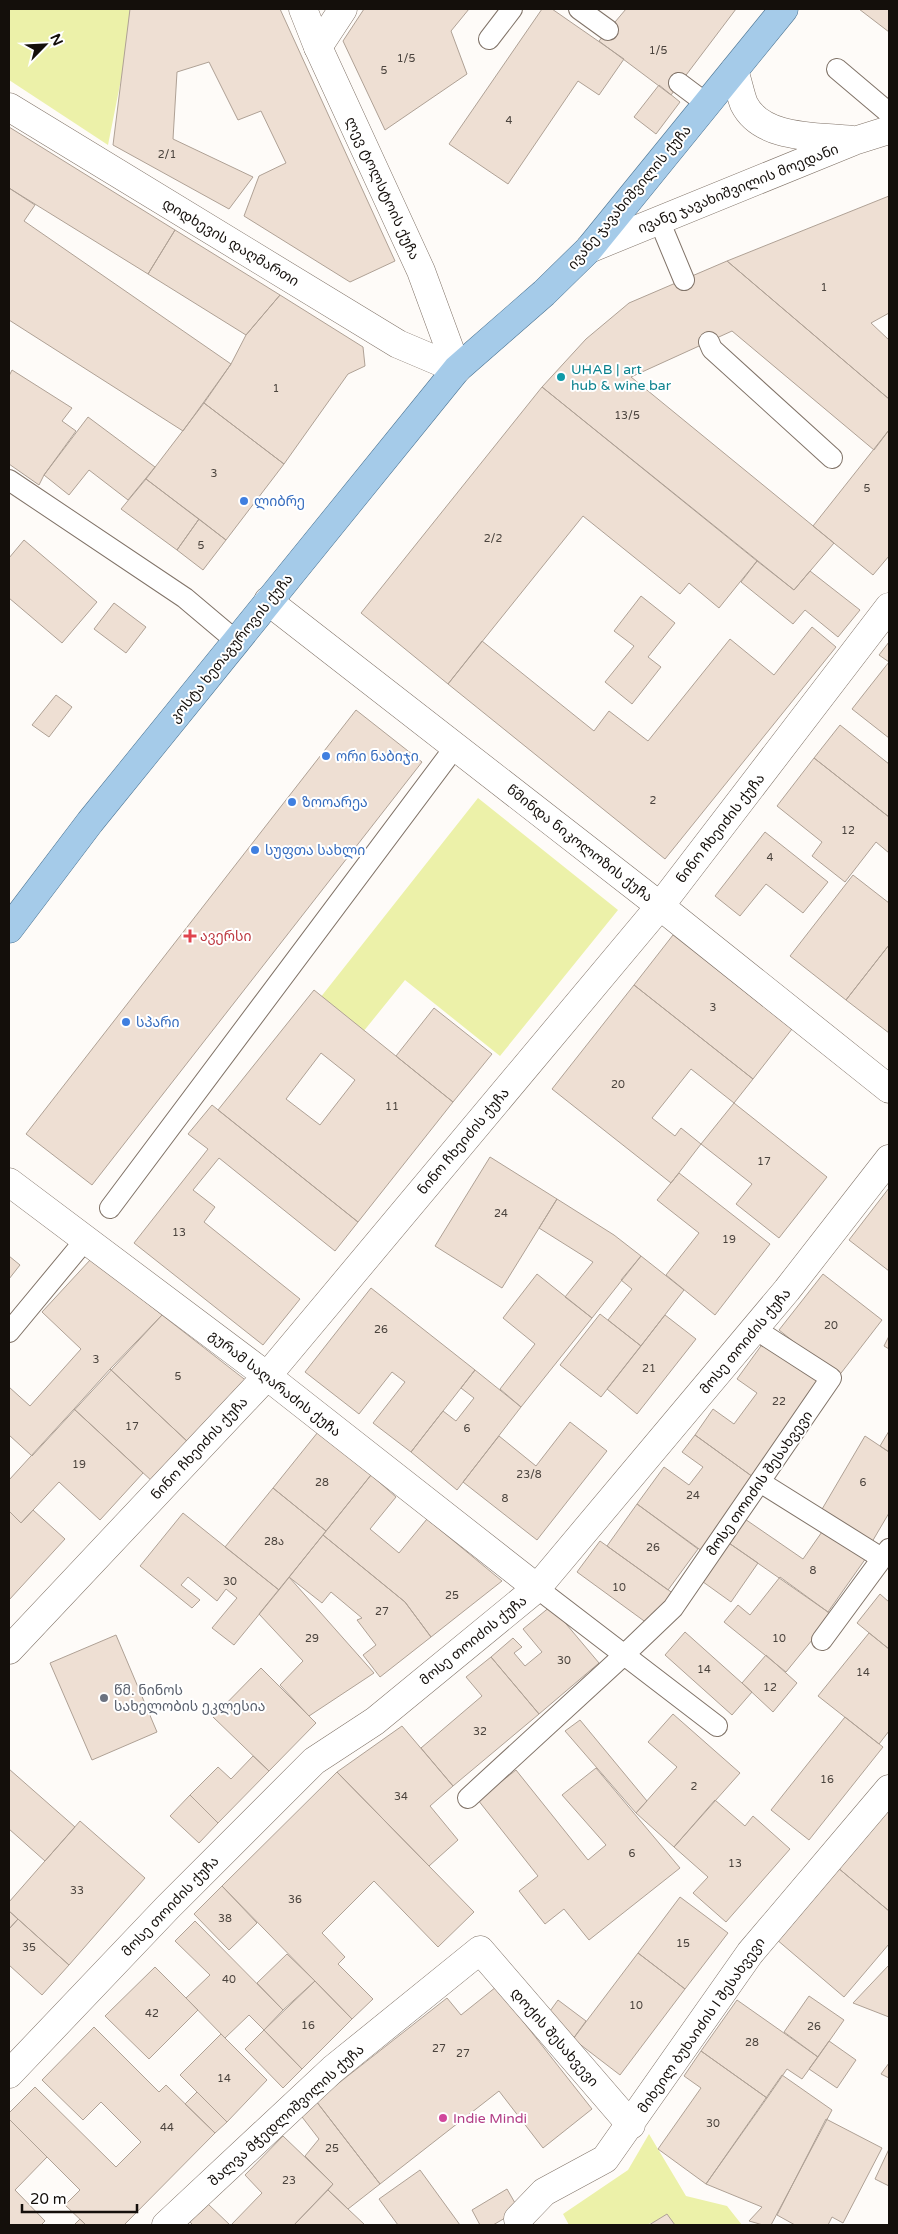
<svg xmlns="http://www.w3.org/2000/svg" width="898" height="2234" font-family="'Varela Round','Noto Sans Georgian',sans-serif">
  <rect width="100%" height="100%" fill="#fefbf8"/>
  <path fill="#ecf1a9" d="M9 9H135L108 145 9 80Z
    M478 798 618 910 500 1056 405 980 363 1032 320 998Z
    M649 2134 686 2196 727 2206 742 2225H672L666 2217 646 2225H569L563 2214 628 2170Z"/>
  <path fill="#eedfd3" stroke="#afa195" fill-rule="evenodd" d="M130 9H280L395 261 350 282 244 216 259 176 286 163 261 111 238 120 209 62 177 72 173 139 253 177 229 209 113 145Z
    M364 9H469L451 31 467 74 385 130 343 41Z
    M542 9H552L624 59 599 95 578 81 508 184 449 144Z
    M626 9H736L671 95 599 41Z
    M859 9H889V32Z
    M659 85 680 102 656 134 634 117Z
    M9 127 175 230 148 274 9 188Z
    M9 188 35 205 24 221 231 364 183 431 9 320Z
    M889 196V313L871 323 889 340V399L727 261Z
    M175 230 280 295 246 335 148 274Z
    M727 261 889 399V430L874 450 732 331 631 377 834 543 794 590 542 387 586 339 629 303Z
    M280 295 363 347 365 366 348 374 284 464 204 403 231 364 246 335Z
    M12 370 72 408 62 421 76 431 44 475 39 485 9 464V376Z
    M542 387 757 561 719 608 689 583 680 594 583 516 448 684 361 613Z
    M204 403 284 464 226 540 146 479Z
    M88 417 155 467 128 500 89 470 69 495 44 475Z
    M889 430V556L873 575 813 526Z
    M146 479 199 519 177 550 121 509Z
    M199 519 226 540 203 570 177 550Z
    M24 540 97 602 62 643 9 598V558Z
    M757 561 794 590 810 571 860 610 838 637 805 610 793 624 741 582Z
    M641 596 675 623 648 657 661 667 632 704 605 682 634 646 614 631Z
    M114 603 146 627 126 653 94 629Z
    M812 627 836 647 665 859 448 684 482 641 594 731 609 711 648 741 730 639 774 675Z
    M889 642V662L879 655Z
    M889 662V738L852 709Z
    M56 695 72 707 49 737 32 725Z
    M356 710 422 762 92 1185 26 1134Z
    M840 725 889 764V817L814 758Z
    M814 758 889 817V853L876 842 845 882 812 856 822 842 777 806Z
    M765 832 828 882 803 913 766 884 740 916 715 896Z
    M853 875 889 903V945L846 1000 790 956Z
    M673 935 792 1029 753 1079 634 985Z
    M889 945V1033L846 1000Z
    M634 985 753 1079 734 1103 691 1069 652 1118 675 1136 681 1128 701 1144 671 1183 552 1089Z
    M314 990 453 1102 358 1222 218 1110ZM321 1053 355 1080 320 1125 286 1099Z
    M434 1008 492 1054 453 1102 396 1056Z
    M734 1103 827 1177 779 1238 736 1204 752 1184 701 1144Z
    M212 1105 358 1222 335 1251 219 1158 193 1190 215 1207 204 1222 300 1299 263 1345 134 1243 208 1149 188 1134Z
    M490 1157 557 1199 502 1288 435 1246Z
    M679 1173 770 1244 715 1315 666 1275 699 1233 657 1200Z
    M889 1188V1271L849 1240Z
    M557 1199 614 1235 641 1256 592 1318 565 1297 593 1262 539 1228Z
    M9 1256 20 1265 9 1279Z
    M641 1256 684 1290 641 1346 608 1320 632 1289 621 1280Z
    M91 1259 162 1315 32 1456 9 1435V1387L30 1406 81 1349 42 1312Z
    M537 1274 592 1318 521 1407 500 1389 535 1344 503 1318Z
    M823 1274 882 1320 838 1377 779 1330Z
    M371 1288 475 1370 411 1452 373 1423 405 1382 392 1372 359 1414 305 1372Z
    M600 1314 641 1346 601 1397 560 1365Z
    M162 1315 248 1382 189 1443 110 1369Z
    M665 1315 696 1339 637 1414 607 1389Z
    M889 1336V1349L884 1346Z
    M766 1339 823 1380 753 1477 695 1435 713 1409 734 1424 757 1393 737 1379Z
    M110 1369 189 1443 153 1482 74 1409Z
    M475 1370 521 1407 457 1490 411 1452 443 1411 456 1421 474 1398 461 1388Z
    M74 1409 143 1473 100 1520 59 1482 21 1523 9 1511V1480Z
    M570 1422 607 1451 537 1540 463 1482 499 1436 536 1466Z
    M889 1431V1452L880 1446Z
    M318 1432 371 1475 326 1531 273 1488Z
    M695 1435 753 1477 706 1554 637 1504 664 1467 689 1485 703 1467 682 1452Z
    M865 1436 889 1452V1513L869 1547 818 1516Z
    M371 1475 396 1497 370 1529 399 1553 427 1519 502 1581 431 1637 405 1602 323 1535Z
    M273 1488 326 1531 279 1590 225 1547Z
    M637 1504 698 1549 668 1590 607 1546Z
    M33 1510 65 1539 9 1600V1511L21 1523Z
    M183 1513 279 1590 234 1645 212 1628 237 1598 226 1589 217 1601 188 1577 181 1585 200 1600 192 1608 140 1566Z
    M742 1517 803 1559 824 1529 866 1558 828 1612 726 1541Z
    M323 1535 405 1602 431 1637 380 1677 363 1655 376 1645 357 1620 362 1618 331 1592 322 1603 289 1577Z
    M600 1541 674 1594 651 1626 577 1572Z
    M726 1541 758 1563 731 1602 699 1579Z
    M289 1577 374 1673 309 1716 280 1685 303 1661 259 1614Z
    M780 1577 828 1612 830 1618 786 1672 724 1622 738 1605 750 1615Z
    M880 1594 889 1602V1649L857 1623Z
    M551 1606 599 1663 539 1714 491 1657 513 1638 522 1647 514 1653 525 1666 542 1652 523 1629Z
    M685 1632 752 1692 732 1715 665 1655Z
    M869 1633 889 1649V1731L879 1744 818 1696Z
    M116 1635 157 1732 92 1760 50 1663Z
    M766 1655 797 1683 773 1712 742 1683Z
    M491 1657 539 1714 453 1786 421 1748 482 1696 466 1677Z
    M261 1668 316 1723 269 1771 213 1717Z
    M673 1714 740 1773 674 1847 636 1813 677 1767 648 1742Z
    M845 1717 883 1747 809 1840 771 1810Z
    M580 1720 647 1801 636 1813 565 1731Z
    M402 1726 453 1786 430 1806 458 1840 429 1866 337 1772Z
    M253 1756 269 1771 218 1823 190 1795 218 1767 231 1779Z
    M596 1768 680 1868 589 1940 564 1909 545 1924 519 1891 538 1876 478 1800 516 1770 588 1860 606 1845 562 1795Z
    M9 1769 75 1827 45 1861 9 1829Z
    M337 1772 474 1912 438 1947 374 1881 322 1933 345 1957 338 1964 373 1999 352 2019 222 1886Z
    M190 1795 218 1823 199 1843 170 1816Z
    M715 1800 745 1826 753 1816 790 1849 726 1922 693 1893 708 1877 674 1847Z
    M889 1806V1911L837 1867Z
    M80 1821 145 1878 69 1965 9 1911V1902Z
    M837 1867 889 1911V1944L844 1997 776 1939Z
    M222 1886 257 1923 229 1950 194 1914Z
    M680 1897 728 1933 685 1989 638 1953Z
    M9 1911 18 1919 9 1929Z
    M18 1919 69 1965 42 1995 9 1965V1929Z
    M195 1921 283 2010 264 2030 249 2015 225 2038 186 1998 210 1975 175 1941Z
    M638 1953 685 1989 620 2075 573 2039Z
    M287 1954 315 1981 283 2010 257 1983Z
    M889 1965V2017L853 2003Z
    M155 1967 198 2010 149 2059 105 2016Z
    M315 1981 352 2019 302 2069 264 2030Z
    M496 1987 592 2109 543 2148 499 2091 380 2184 316 2101 447 1998 461 2015Z
    M809 1996 844 2020 818 2057 784 2032Z
    M558 2000 586 2021 573 2039 545 2018Z
    M737 2000 818 2057 802 2079 787 2069 767 2098 701 2051Z
    M94 2027 159 2092 166 2085 215 2133 124 2225H86L65 2205 80 2190 9 2119V2113L35 2087 116 2167 141 2142 101 2102 83 2120 42 2080Z
    M264 2030 302 2069 283 2088 245 2049Z
    M221 2034 267 2080 227 2122 180 2075Z
    M829 2041 856 2060 837 2088 809 2069Z
    M701 2051 767 2098 706 2184 658 2149 701 2088 684 2076Z
    M889 2063V2078L881 2074Z
    M782 2075 832 2110 771 2225H763L749 2221 762 2207 706 2184Z
    M197 2092 227 2122 215 2133 185 2104Z
    M316 2101 380 2184 348 2209 328 2190 333 2184 305 2156 319 2139 299 2113Z
    M9 2119 47 2157 15 2190 45 2221 41 2225H9Z
    M826 2119 882 2148 843 2223 832 2217 828 2225H795L777 2215Z
    M283 2136 333 2184 294 2225H231L262 2193 245 2175Z
    M889 2149V2186L875 2179Z
    M420 2170 460 2225H398L379 2199Z
    M507 2189 519 2210 493 2225H480L472 2210Z
    M328 2190 348 2209 365 2225H294Z
    M208 2204 230 2225H193L190 2222Z
    M667 2214 675 2225H649Z
    M80 2219 86 2225H74Z"/>
  <g fill="none" stroke-linecap="round" stroke-linejoin="round">
    <g stroke="#807368" stroke-width="22">
      <path id="service" d="M579 9 608 30
        M489 39 512 9
        M837 69 889 113
        M679 83 707 104
        M659 220 684 280
        M709 342 712 349 832 458
        M9 480 185 598 236 641
        M110 1208 455 747
        M9 1332 86 1239
        M760 1482 883 1559
        M537 1588 717 1726
        M822 1640 889 1549
        M468 1798 625 1654 673 1608 831 1378 755 1329"/>
    </g>
    <g stroke="#807368" stroke-width="29">
      <path id="minor" d="M318 47 343 9
        M9 107 398 344 457 369
        M268 601 660 906 889 1089
        M9 1182 267 1376 537 1588
        M9 1650 267 1376 660 906 889 607
        M9 2074 168 1907 314 1761 375 1721 537 1588 787 1290 889 1159
        M518 2219 544 2192 605 2159 750 1953 889 1789
        M166 2225 333 2069 480 1950 631 2125"/>
    </g>
    <g stroke="#807368" stroke-width="29">
      <path id="tertiary" d="M303 9 318 47 421 271 457 369
        M734 71C738 81 740 94 744 104 762 140 818 136 852 140
        M589 249 854 141 889 130"/>
    </g>
    <g stroke="#4b7392" stroke-width="29">
      <path id="primary" d="M9 929 90 822 457 369 544 293 589 249 784 9"/>
    </g>
    <use href="#service" stroke="#fff" stroke-width="20"/>
    <use href="#minor" stroke="#fff" stroke-width="28"/>
    <use href="#tertiary" stroke="#fff" stroke-width="28"/>
    <use href="#primary" stroke="#a5cbe9" stroke-width="28"/>
  </g>
  <circle fill="#0f9aa8" stroke="#fff" stroke-width="2" cx="561" cy="377" r="5"/>
  <g fill="#3f7fe0" stroke="#fff" stroke-width="2">
    <circle cx="244" cy="501" r="5"/>
    <circle cx="326" cy="756" r="5"/>
    <circle cx="292" cy="802" r="5"/>
    <circle cx="255" cy="850" r="5"/>
    <circle cx="126" cy="1022" r="5"/>
  </g>
  <path fill="#e0444e" stroke="#fff" stroke-width="2" d="M187.5 928.5h5v5h5v5h-5v5h-5v-5h-5v-5h5z"/>
  <circle fill="#6b7280" stroke="#fff" stroke-width="2" cx="104" cy="1698" r="5"/>
  <circle fill="#d1479c" stroke="#fff" stroke-width="2" cx="443" cy="2118" r="5"/>
  <g text-anchor="middle" stroke-width="4" stroke-linejoin="round" paint-order="stroke">
    <g font-size="11" fill="#4a433d">
      <text x="658" y="54">1/5</text>
      <text x="406" y="62">1/5</text>
      <text x="384" y="74">5</text>
      <text x="509" y="124">4</text>
      <text x="167" y="158">2/1</text>
      <text x="824" y="291">1</text>
      <text x="276" y="392">1</text>
      <text x="627" y="419">13/5</text>
      <text x="214" y="477">3</text>
      <text x="867" y="492">5</text>
      <text x="493" y="542">2/2</text>
      <text x="201" y="549">5</text>
      <text x="653" y="804">2</text>
      <text x="848" y="834">12</text>
      <text x="770" y="861">4</text>
      <text x="713" y="1011">3</text>
      <text x="618" y="1088">20</text>
      <text x="392" y="1110">11</text>
      <text x="764" y="1165">17</text>
      <text x="501" y="1217">24</text>
      <text x="179" y="1236">13</text>
      <text x="729" y="1243">19</text>
      <text x="831" y="1329">20</text>
      <text x="381" y="1333">26</text>
      <text x="96" y="1363">3</text>
      <text x="649" y="1372">21</text>
      <text x="178" y="1380">5</text>
      <text x="779" y="1405">22</text>
      <text x="132" y="1430">17</text>
      <text x="467" y="1432">6</text>
      <text x="79" y="1468">19</text>
      <text x="529" y="1478">23/8</text>
      <text x="322" y="1486">28</text>
      <text x="863" y="1486">6</text>
      <text x="693" y="1499">24</text>
      <text x="505" y="1502">8</text>
      <text x="274" y="1545">28ა</text>
      <text x="653" y="1551">26</text>
      <text x="813" y="1574">8</text>
      <text x="230" y="1585">30</text>
      <text x="619" y="1591">10</text>
      <text x="452" y="1599">25</text>
      <text x="382" y="1615">27</text>
      <text x="312" y="1642">29</text>
      <text x="779" y="1642">10</text>
      <text x="564" y="1664">30</text>
      <text x="704" y="1673">14</text>
      <text x="863" y="1676">14</text>
      <text x="770" y="1691">12</text>
      <text x="480" y="1735">32</text>
      <text x="827" y="1783">16</text>
      <text x="694" y="1790">2</text>
      <text x="401" y="1800">34</text>
      <text x="632" y="1857">6</text>
      <text x="735" y="1867">13</text>
      <text x="77" y="1894">33</text>
      <text x="295" y="1903">36</text>
      <text x="225" y="1922">38</text>
      <text x="683" y="1947">15</text>
      <text x="29" y="1951">35</text>
      <text x="229" y="1983">40</text>
      <text x="636" y="2009">10</text>
      <text x="152" y="2017">42</text>
      <text x="308" y="2029">16</text>
      <text x="814" y="2030">26</text>
      <text x="752" y="2046">28</text>
      <text x="439" y="2052">27</text>
      <text x="463" y="2057">27</text>
      <text x="224" y="2082">14</text>
      <text x="713" y="2127">30</text>
      <text x="167" y="2131">44</text>
      <text x="332" y="2152">25</text>
      <text x="289" y="2184">23</text>
    </g>
    <g font-size="14" fill="#140f0b" stroke="#fff">
      <text transform="translate(383 188) rotate(65)" y="5">ლევ ტოლსტოის ქუჩა</text>
      <text transform="translate(738 188) rotate(-22)" y="5">ივანე ჯავახიშვილის მოედანი</text>
      <text transform="translate(629 197) rotate(-50)" y="5">ივანე ჯავახიშვილის ქუჩა</text>
      <text transform="translate(231 242) rotate(31)" y="5">დიდხევის დაღმართი</text>
      <text transform="translate(231 648) rotate(-51)" y="5">კოსტა ხეთაგუროვის ქუჩა</text>
      <text transform="translate(720 828) rotate(-52)" y="5">ნინო ჩხეიძის ქუჩა</text>
      <text transform="translate(580 843) rotate(38)" y="5">წმინდა ნიკოლოზის ქუჩა</text>
      <text transform="translate(463 1141) rotate(-50)" y="5">ნინო ჩხეიძის ქუჩა</text>
      <text transform="translate(745 1341) rotate(-50)" y="5">მოსე თოიძის ქუჩა</text>
      <text transform="translate(275 1383) rotate(38)" y="5">გურამ საღარაძის ქუჩა</text>
      <text transform="translate(199 1448) rotate(-47)" y="5">ნინო ჩხეიძის ქუჩა</text>
      <text transform="translate(759 1483) rotate(-55)" y="5">მოსე თოიძის შესახვევი</text>
      <text transform="translate(473 1640) rotate(-39)" y="5">მოსე თოიძის ქუჩა</text>
      <text transform="translate(170 1906) rotate(-46)" y="5">მოსე თოიძის ქუჩა</text>
      <text transform="translate(701 2025) rotate(-55)" y="5">მიხეილ ბუხაიძის I შესახვევი</text>
      <text transform="translate(555 2037) rotate(49)" y="5">დოქის შესახვევი</text>
      <text transform="translate(286 2115) rotate(-42)" y="5">შალვა მჭედლიშვილის ქუჩა</text>
    </g>
    <g font-size="14" fill="#0d838f" stroke="#fff" text-anchor="start">
      <text x="571" y="374">UHAB | art<tspan x="571" dy="16">hub &amp; wine bar</tspan></text>
    </g>
    <g font-size="14" fill="#366cbe" stroke="#fff" text-anchor="start">
      <text x="254" y="506">ლიბრე</text>
      <text x="336" y="761">ორი ნაბიჯი</text>
      <text x="302" y="807">ზოოარეა</text>
      <text x="265" y="855">სუფთა სახლი</text>
      <text x="136" y="1027">სპარი</text>
    </g>
    <g font-size="14" fill="#be3a42" stroke="#fff" text-anchor="start">
      <text x="200" y="941">ავერსი</text>
    </g>
    <g font-size="14" fill="#5b616d" stroke="#fff" text-anchor="start">
      <text x="114" y="1695">წმ. ნინოს<tspan x="114" dy="16">სახელობის ეკლესია</tspan></text>
    </g>
    <g font-size="14" fill="#b23c85" stroke="#fff" text-anchor="start">
      <text x="453" y="2123">Indie Mindi</text>
    </g>
  </g>
  <rect width="898" height="2234" fill="none" stroke="#140f0b" stroke-width="20"/>
  <g transform="translate(45 45) rotate(66)" stroke="#ffffff" stroke-width="4" paint-order="stroke">
  <path d="M0-4L9 19L0 12L-9 19Z" fill="#140f0b"/>
  <text y="-8" font-size="14" font-weight="bold" text-anchor="middle" fill="#140f0b">N</text>
  </g>
  <path d="M22 2204v8h115v-8" fill="none" stroke="#140f0b" stroke-width="2.5"/>
  <text x="30" y="2204" font-size="15" fill="#140f0b" stroke="#ffffff" stroke-width="4" paint-order="stroke">20 m</text>
</svg>
